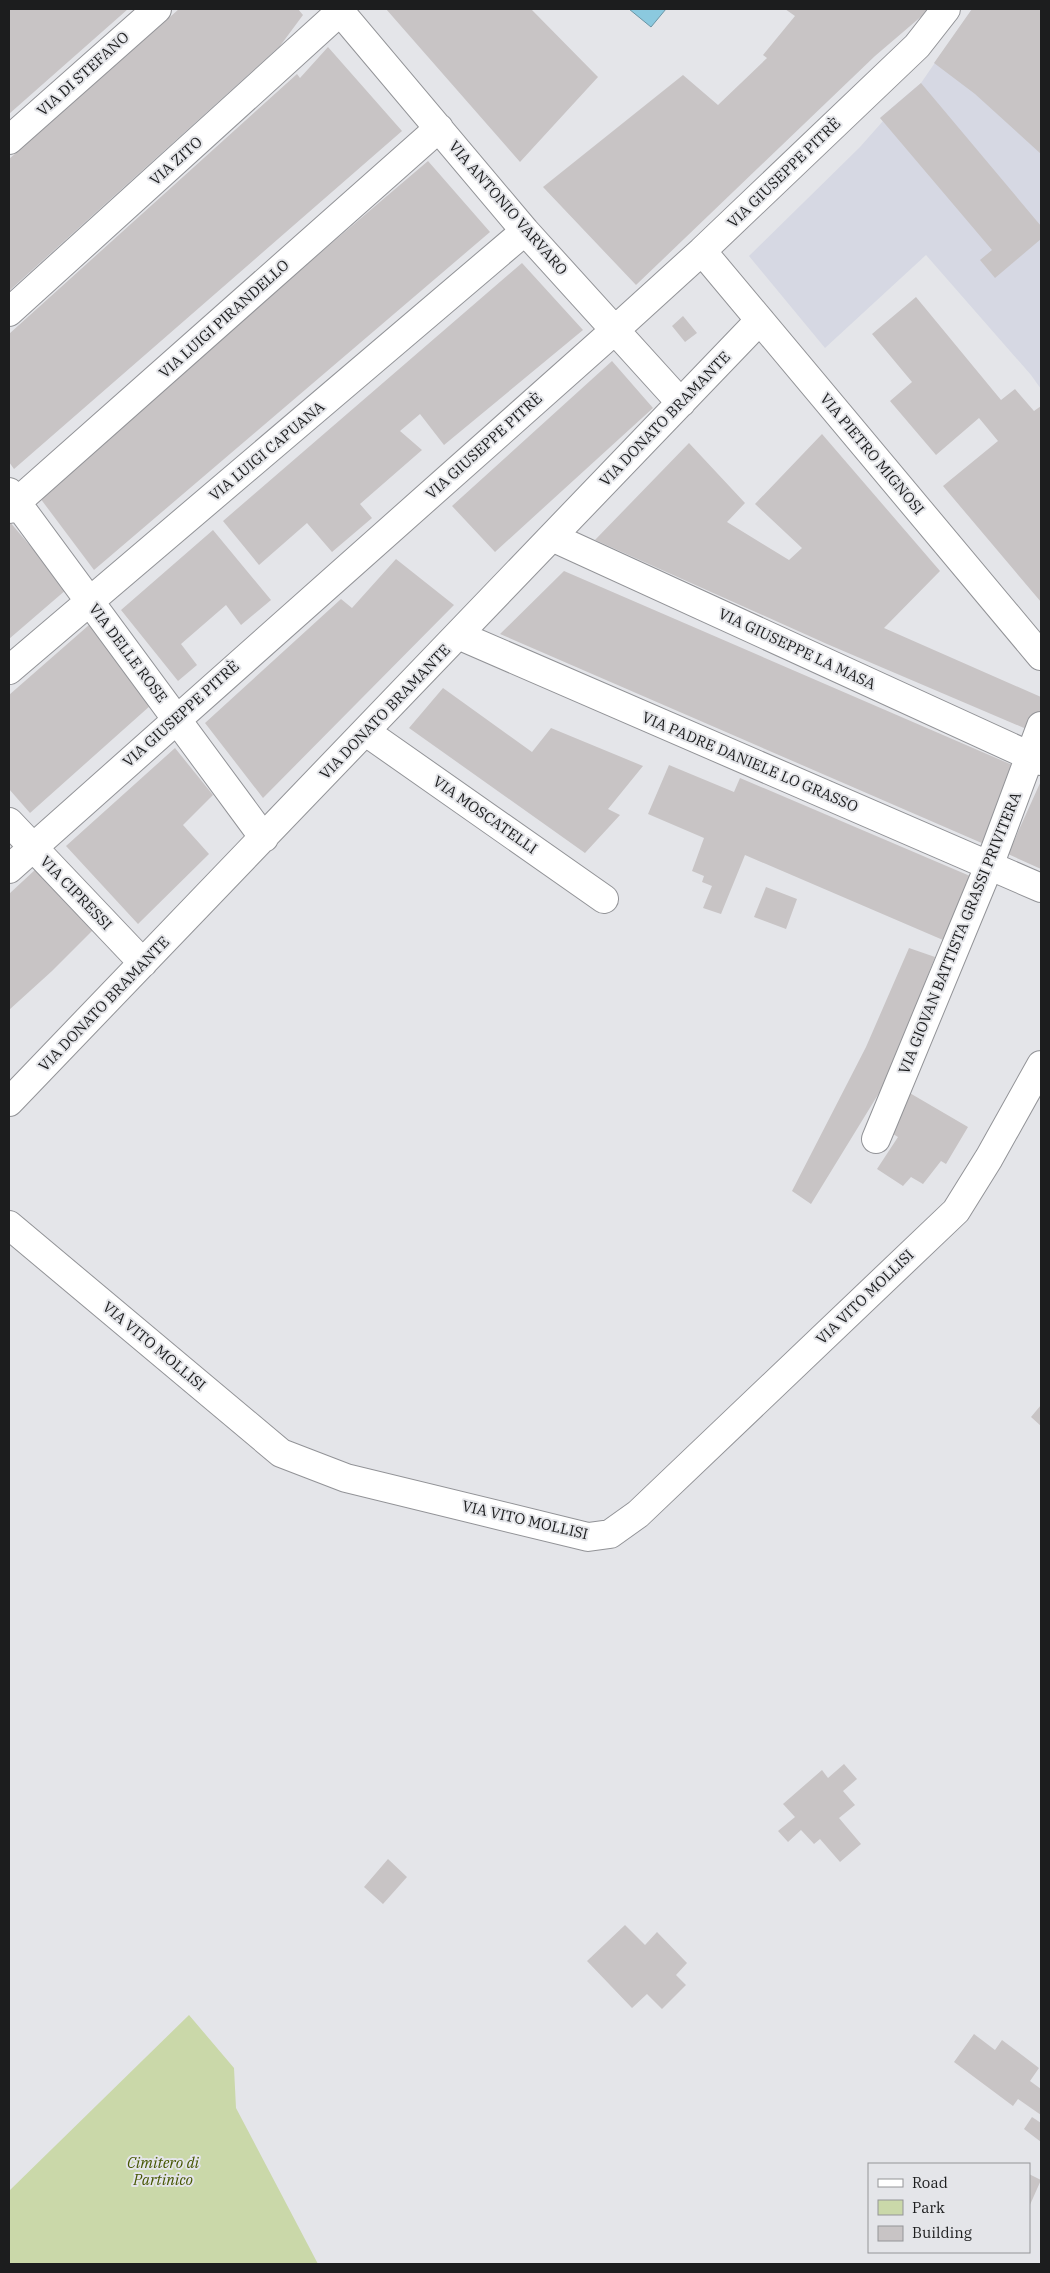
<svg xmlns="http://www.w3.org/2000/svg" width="1050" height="2273" font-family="'IBM Plex Serif',serif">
  <rect width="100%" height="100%" fill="#e4e5e9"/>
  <path fill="#d6d8e3" d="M972 9H1041V389L1031 375 926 255 825 348 749 256 860 147 883 121 880 118 921 83Z"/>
  <path fill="#cad8a9" d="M189 2015 234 2068 236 2108 318 2264H9V2191Z"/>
  <path fill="#8bc9df" stroke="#6a95a5" d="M629 9H666L651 27Z"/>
  <path fill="#c8c4c5" d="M9 9H128L9 114Z
    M179 9H298L303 15 280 46 9 291V159Z
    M386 9H531L598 77 520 162Z
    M785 9H930L875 56 636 285 543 187 683 75 718 105 767 58 763 55 795 16Z
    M972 9H1041V154L975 94 934 63Z
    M328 47 402 131 14 469 9 462V334L297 74 300 78Z
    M921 83 1041 226V239L995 278 980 260 992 250 880 118Z
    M428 161 490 232 94 570 37 494Z
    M522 263 583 330 444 445 420 414 400 431 422 450 360 504 372 518 332 552 307 523 259 565 223 521Z
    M916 297 1001 400 1015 389 1034 411 1041 406V602L943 486 998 441 979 418 936 455 890 401 912 382 872 334Z
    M683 316 697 333 685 342 672 326Z
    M612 361 653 408 495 552 452 506Z
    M822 434 940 571 884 628 1041 697V709L1031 731 827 644 595 540 689 443 745 503 727 522 789 560 802 548 755 504Z
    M9 521 67 589 9 639Z
    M213 530 271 600 241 625 226 605 181 644 197 665 178 681 121 610Z
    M396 559 454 605 263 798 205 723 341 599 352 608Z
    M564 571 1017 767 984 844 500 634Z
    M89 625 151 705 30 813 9 789V695Z
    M443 688 532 752 551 728 643 766 608 809 620 815 585 853 409 728Z
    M175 748 213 795 183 825 209 854 138 924 66 846Z
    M669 765 734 792 740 778 970 876 943 940 745 855 721 914 703 908 712 886 702 882 704 876 692 871 704 838 648 814Z
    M1041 781V869L1008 854Z
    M37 868 95 928 52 971 9 1010V894Z
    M766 887 797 899 786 929 754 917Z
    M909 948 935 957 887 1080 811 1204 792 1191 866 1047Z
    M908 1092 968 1127 946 1164 941 1161 923 1184 911 1177 903 1186 877 1169 898 1137 885 1129Z
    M1041 1405V1426L1031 1417Z
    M844 1764 857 1779 843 1791 855 1805 839 1818 861 1844 840 1862 820 1839 814 1844 801 1830 788 1842 778 1831 795 1817 783 1804 822 1770 828 1778Z
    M388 1859 407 1877 383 1904 364 1887Z
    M625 1925 645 1945 657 1932 687 1963 676 1975 686 1985 662 2009 647 1994 632 2008 587 1961Z
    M974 2034 995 2050 1002 2040 1039 2068 1030 2081 1041 2089V2115L1018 2099 1013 2106 954 2062Z
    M1032 2117 1041 2123V2142L1024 2129Z
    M1029 2174 1041 2180 1029 2207Z"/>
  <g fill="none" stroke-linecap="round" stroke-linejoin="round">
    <g stroke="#929397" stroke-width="30">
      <path id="minor" d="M338 9 525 231 681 403
        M9 140 157 9
        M702 251 1041 656
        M9 312 343 9
        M9 492 264 838
        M9 509 439 128
        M552 537 1041 761
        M458 635 1041 888
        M9 670 525 231
        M366 732 604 899
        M9 822 143 963
        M9 869 615 330 702 251 917 46 946 9
        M9 1102 760 320
        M876 1139 989 866 1041 726
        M9 1225 281 1453 346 1478 588 1537 610 1534 638 1514 956 1211 989 1158 1041 1065"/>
    </g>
    <use href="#minor" stroke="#fff" stroke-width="28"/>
  </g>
  <g text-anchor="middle" stroke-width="4" stroke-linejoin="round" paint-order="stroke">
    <g font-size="15" fill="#1c1d1e" stroke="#e4e5e9">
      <text transform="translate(83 74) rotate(-42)" y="5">VIA DI STEFANO</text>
      <text transform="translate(176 161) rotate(-42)" y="5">VIA ZITO</text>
      <text transform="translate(784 173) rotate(-44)" y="5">VIA GIUSEPPE PITRÈ</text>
      <text transform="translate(508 208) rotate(49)" y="5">VIA ANTONIO VARVARO</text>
      <text transform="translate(224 319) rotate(-42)" y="5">VIA LUIGI PIRANDELLO</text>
      <text transform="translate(665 419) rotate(-46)" y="5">VIA DONATO BRAMANTE</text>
      <text transform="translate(484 446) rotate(-42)" y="5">VIA GIUSEPPE PITRÈ</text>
      <text transform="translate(267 451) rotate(-40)" y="5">VIA LUIGI CAPUANA</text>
      <text transform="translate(872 454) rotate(50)" y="5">VIA PIETRO MIGNOSI</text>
      <text transform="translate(797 649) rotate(25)" y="5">VIA GIUSEPPE LA MASA</text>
      <text transform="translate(128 653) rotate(53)" y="5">VIA DELLE ROSE</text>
      <text transform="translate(385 712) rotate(-46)" y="5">VIA DONATO BRAMANTE</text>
      <text transform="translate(181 714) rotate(-42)" y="5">VIA GIUSEPPE PITRÈ</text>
      <text transform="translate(750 762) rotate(23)" y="5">VIA PADRE DANIELE LO GRASSO</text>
      <text transform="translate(485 815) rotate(35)" y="5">VIA MOSCATELLI</text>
      <text transform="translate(76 893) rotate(46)" y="5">VIA CIPRESSI</text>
      <text transform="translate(960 933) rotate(-68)" y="5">VIA GIOVAN BATTISTA GRASSI PRIVITERA</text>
      <text transform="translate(104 1004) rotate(-46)" y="5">VIA DONATO BRAMANTE</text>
      <text transform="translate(865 1297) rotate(-44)" y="5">VIA VITO MOLLISI</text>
      <text transform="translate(154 1346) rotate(40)" y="5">VIA VITO MOLLISI</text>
      <text transform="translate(525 1520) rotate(13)" y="5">VIA VITO MOLLISI</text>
    </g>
    <g font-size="15" font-style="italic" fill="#455501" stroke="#e4e5e9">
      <text x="163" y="2168">Cimitero di<tspan x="163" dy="17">Partinico</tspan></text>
    </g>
  </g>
  <rect width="1050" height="2273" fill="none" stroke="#1c1d1e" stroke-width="20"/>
  <rect x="868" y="2163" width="162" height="90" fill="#e4e5e9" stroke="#949598"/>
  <rect x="878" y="2179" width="25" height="8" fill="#ffffff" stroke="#949598"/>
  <text x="912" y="2188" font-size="15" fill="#1c1d1e">Road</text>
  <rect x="878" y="2200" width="25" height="15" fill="#cad8a9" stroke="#949598"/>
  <text x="912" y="2213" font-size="15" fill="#1c1d1e">Park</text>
  <rect x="878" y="2226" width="25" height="15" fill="#c8c4c5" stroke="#949598"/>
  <text x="912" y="2238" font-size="15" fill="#1c1d1e">Building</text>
</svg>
